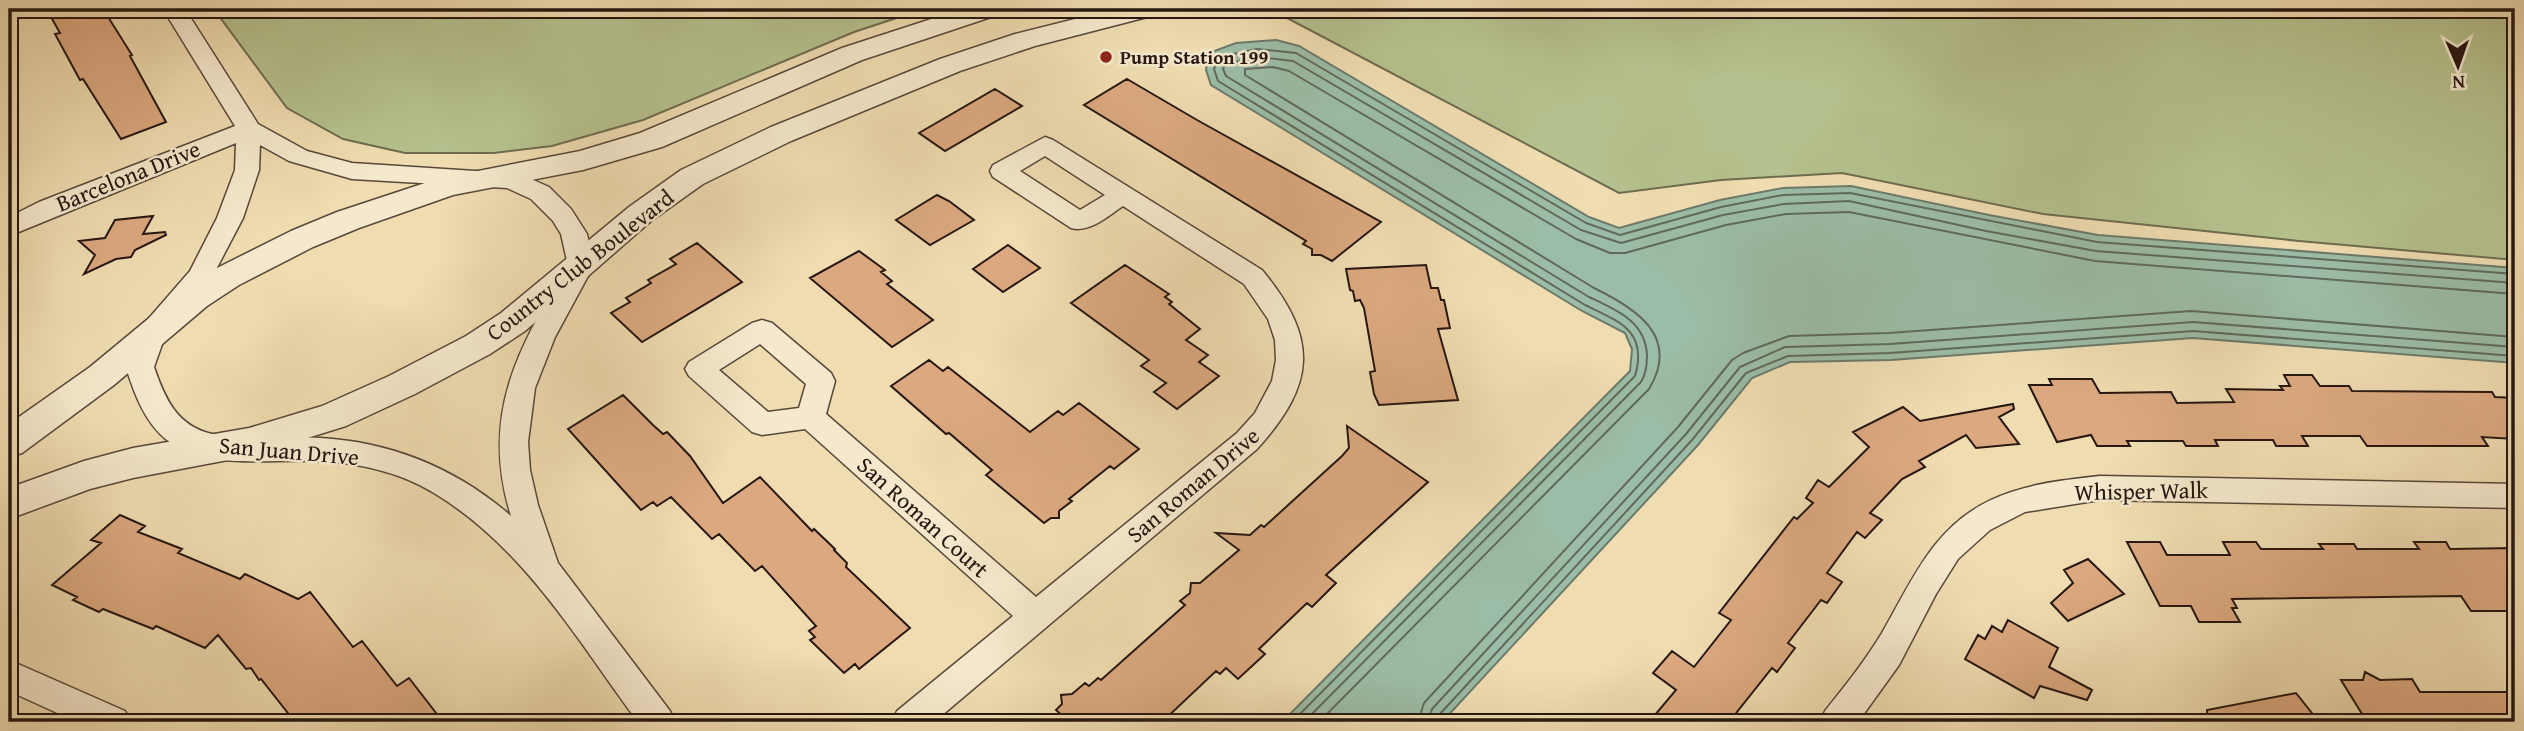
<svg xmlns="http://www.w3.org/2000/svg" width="2524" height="731" font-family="'Gentium Book Plus',serif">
  <rect width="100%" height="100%" fill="#efdcb1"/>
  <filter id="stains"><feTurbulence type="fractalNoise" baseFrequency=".00286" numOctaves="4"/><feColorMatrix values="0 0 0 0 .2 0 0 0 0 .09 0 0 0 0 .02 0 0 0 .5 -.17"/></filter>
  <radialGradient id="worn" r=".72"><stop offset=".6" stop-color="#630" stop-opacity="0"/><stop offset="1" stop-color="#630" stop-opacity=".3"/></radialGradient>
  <path fill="#b5c18e" stroke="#6e6c50" stroke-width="2" d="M240 9H924L854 32 643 120 552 146 494 153H405L343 139 287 108 219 16Z
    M1270 9H2515V260L2299 241 2043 214 1842 173 1721 180 1619 193Z"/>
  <path fill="#9bbca6" stroke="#6c7a6a" stroke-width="2" d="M1276 40 1299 46 1589 217 1619 228 1720 200 1783 188 1851 186 1989 215 2098 235 2515 268V363L2193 338 1891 360 1790 362 1752 378 1698 445 1442 722H1282L1630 371 1632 349 1625 333 1582 311 1211 85 1206 70 1209 53 1236 43Z"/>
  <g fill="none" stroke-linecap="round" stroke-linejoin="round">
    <path stroke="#606a5c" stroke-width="2" d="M1292 722 1635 376C1648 331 1620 322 1585 305L1218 81 1214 69 1218 57 1257 49 1296 53 1586 223 1620 235 1721 207 1783 195 1850 193 2097 242 2515 274
      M1304 722 1641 382C1646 374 1647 365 1647 356 1646 321 1616 310 1589 297L1226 76 1223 69 1225 64 1259 57 1293 61 1581 230 1621 243 1723 215 1784 204 1849 201 1986 231 2096 251 2515 283
      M1319 722 1649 389C1681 336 1635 308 1594 288L1245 75V69L1273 67 1289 71 1576 239 1610 253H1625L1726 225 1786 214 1849 212 2095 261 2515 294
      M1418 722 1424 703 1678 427 1732 360 1743 353 1789 336 1889 333 2191 311 2515 337
      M1428 722 1432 709 1686 434 1740 367 1785 347 1890 344 2193 322 2515 347
      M1437 722 1439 715 1692 440 1746 373 1788 356 1890 353 2193 331 2515 356"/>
  </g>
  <path fill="#dba87f" stroke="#261711" stroke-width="2" d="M75 9H103L132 55 130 56 166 122 121 139 83 79 80 80 55 34 60 33 51 17Z
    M1127 79 1197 120 1381 222 1332 261 1321 255H1312V249L1303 244 1306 241 1084 105Z
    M995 89 1022 106 945 151 919 133Z
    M937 195 949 201 974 220 930 245 896 220Z
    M153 216 143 234 165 232 166 235 135 250 131 257 116 259 84 274 95 255 79 241 105 238 115 220Z
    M697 243 742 282 642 342 611 313 630 302 626 298 651 283 648 280 676 264 670 259Z
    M1008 245 1040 268 1003 292 973 269Z
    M859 251 885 270 881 272 892 281 887 284 933 320 892 347 810 278Z
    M1125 265 1169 294 1165 297 1172 302 1169 304 1200 329 1186 340 1208 355 1199 362 1219 376 1177 409 1154 392 1166 383 1141 366 1149 360 1071 303Z
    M1426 265 1431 288H1438L1441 300H1444L1450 328 1438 329 1458 400 1379 405 1374 394 1370 372 1375 371 1364 308 1360 300 1355 301 1353 291 1350 290 1346 269Z
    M929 360 943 371 948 367 1030 432 1058 411 1063 415 1079 403 1139 449 1114 469 1110 466 1069 499 1072 501 1059 511V518H1051L1044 523 986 475 992 470 949 433 946 434 891 386Z
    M2284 375H2312L2320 386H2349L2352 391 2492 392 2495 397 2515 398V439L2482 437 2488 446H2367L2360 436H2302L2308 446H2276L2273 440H2215L2218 446H2186L2183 441H2127L2130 446H2097L2091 435 2057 442 2029 385H2052L2049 379H2092L2100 393 2171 392 2177 403 2234 402 2226 389 2283 390 2280 386H2290Z
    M623 395 653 425 663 434 667 432 690 456 723 503 760 477 812 531 814 529 835 549 834 550 847 563 846 567 910 628 859 669 855 664 844 673 810 640 815 637 809 631 816 626 762 566 755 571 719 534 712 539 671 497 657 506 653 502 641 510 568 429Z
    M2013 404 2014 409 1999 417 2019 444 1976 448 1966 435 1919 461 1925 467 1902 479 1870 513 1882 520 1865 538 1857 532 1827 573 1842 582 1827 603 1821 600 1788 643 1795 648 1777 672 1772 668 1729 722H1649L1676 690 1653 673 1672 651 1694 667 1731 620 1719 613 1794 517 1797 519 1813 503 1806 498 1818 480 1829 487 1869 447 1853 432 1903 407 1920 421Z
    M1347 426 1428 482 1326 575 1336 583 1312 607 1307 603 1259 649 1265 654 1238 679 1226 668 1220 674 1216 671 1162 722H1069L1056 710 1062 704 1061 695 1072 694 1085 683 1089 686 1098 678 1101 680 1185 605 1180 601 1190 593 1191 583H1200L1239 550 1216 533 1250 535 1261 525 1264 527 1342 456 1349 448Z
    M120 515 145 526 138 532 182 549 178 553 240 579 245 574 298 599 310 592 353 647 362 641 397 686 409 678 443 722H295L261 679 259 680 251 668 246 669 218 635 205 648 156 626 153 629 103 609 99 612 73 600 77 597 52 585 101 543 91 540Z
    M2127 542H2160L2167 555H2230L2223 542H2256L2261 549H2323L2319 544H2354L2357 549H2419L2414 542H2446L2450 549 2515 548V611H2471L2461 596 2232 599 2237 608H2232L2240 622H2199L2191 606H2160Z
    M2088 559 2124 594 2068 621 2051 603 2073 583 2064 570Z
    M2008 620 2058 648 2049 667 2092 690 2087 700 2040 686 2034 698 1965 659 1978 635 1985 639 1992 626 2002 632Z
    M2365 672 2380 680 2412 679 2420 692H2515V722H2367L2341 680H2363Z
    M2296 693 2319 722H2208L2207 710Z"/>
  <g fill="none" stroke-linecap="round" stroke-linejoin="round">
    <g stroke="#584839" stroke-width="3">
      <path id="minor" d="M163 9H185L258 124 307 151 352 163 520 174 549 187 571 209 587 234 594 265 555 337 535 388 528 442 530 470 538 505 558 563 670 711 675 722H638C577 640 524 547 434 493 398 471 355 462 312 461 267 459 205 470 167 440 145 423 134 393 126 367L143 325 190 271 217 218 235 170 236 143 9 236V217L39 202 235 126ZM260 145 289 161 352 179 507 188 531 199 553 221 561 234 568 265C517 350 480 416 511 516 457 469 392 442 320 438 284 436 248 438 212 434 177 426 165 399 154 367L165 336 209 283 243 218 259 170Z
        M1045 137 1053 140 1262 270C1319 339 1316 384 1257 449L934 722H892L897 711 1013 616 805 429 762 435 752 432 689 376 685 369 689 362 752 323 762 320 772 323 831 373 835 381 826 414 1036 597 1237 433 1255 413 1272 381 1276 360 1275 340 1268 319 1244 284 1123 206C1108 216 1090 233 1071 228L993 177 990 171 993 165ZM1045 156 1105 195 1080 210 1020 171ZM760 344 806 384 799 408 768 412 719 370Z
        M2100 476 2515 484V508L2100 500 2025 512 1990 530 1958 559 1936 594 1899 665 1858 722H1820L1825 711C1845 686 1865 661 1882 633 1912 581 1933 527 1991 500 2025 484 2063 480 2100 476Z
        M9 660 125 711 130 722H77L9 691Z"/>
    </g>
    <g stroke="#584839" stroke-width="3">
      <path id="tertiary" d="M962 9H1001L997 15 862 60 662 147 583 170 453 195 359 228 313 247 239 285 207 306 114 385 22 453 9 457V424L90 367 183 290 215 269 291 231 337 212 437 179 580 151 640 133 842 48Z
        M1115 9H1159L1155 15 1035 46 960 71 791 141 703 184 651 221 525 331 490 354 415 394 346 426 249 456 133 478 90 489 9 519V488L84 461 133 448 249 428 322 406 389 376 466 336 501 313 629 207 681 170 771 127 940 59 1015 34Z"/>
    </g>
    <use href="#minor" fill="#f5e8cc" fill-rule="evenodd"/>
    <use href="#tertiary" fill="#f5e8cc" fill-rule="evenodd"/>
  </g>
  <circle fill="#8f2418" stroke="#f5e8cc" stroke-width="2.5" cx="1106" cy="57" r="7"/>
  <g text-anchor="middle" stroke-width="5" stroke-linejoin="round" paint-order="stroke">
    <g font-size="19" font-weight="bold" fill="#261711" stroke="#f5e8cc" text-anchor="start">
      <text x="1120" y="64">Pump Station 199</text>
    </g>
    <g font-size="23" fill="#261711" stroke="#f5e8cc">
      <text transform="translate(128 176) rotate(-22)" y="8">Barcelona Drive</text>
      <text transform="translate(580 265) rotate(-38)" y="8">Country Club Boulevard</text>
      <text transform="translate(289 451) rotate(5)" y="8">San Juan Drive</text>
      <text transform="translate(1193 485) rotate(-40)" y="8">San Roman Drive</text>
      <text transform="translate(2141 491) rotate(-1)" y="8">Whisper Walk</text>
      <text transform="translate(923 517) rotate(42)" y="8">San Roman Court</text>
    </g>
  </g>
  <rect width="2524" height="731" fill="none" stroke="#efdcb1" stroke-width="35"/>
  <rect x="10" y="10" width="2503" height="710" fill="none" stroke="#261711" stroke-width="3.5"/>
  <rect x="18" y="18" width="2489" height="696" fill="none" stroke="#261711" stroke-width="2"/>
  <g transform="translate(2458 66) rotate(178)" stroke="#f5e8cc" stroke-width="5" paint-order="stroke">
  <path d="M0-5L12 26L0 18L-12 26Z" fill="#261711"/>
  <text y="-10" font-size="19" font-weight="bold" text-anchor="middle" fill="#261711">N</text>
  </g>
  <rect width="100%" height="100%" filter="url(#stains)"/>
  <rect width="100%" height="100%" fill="url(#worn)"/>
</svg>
